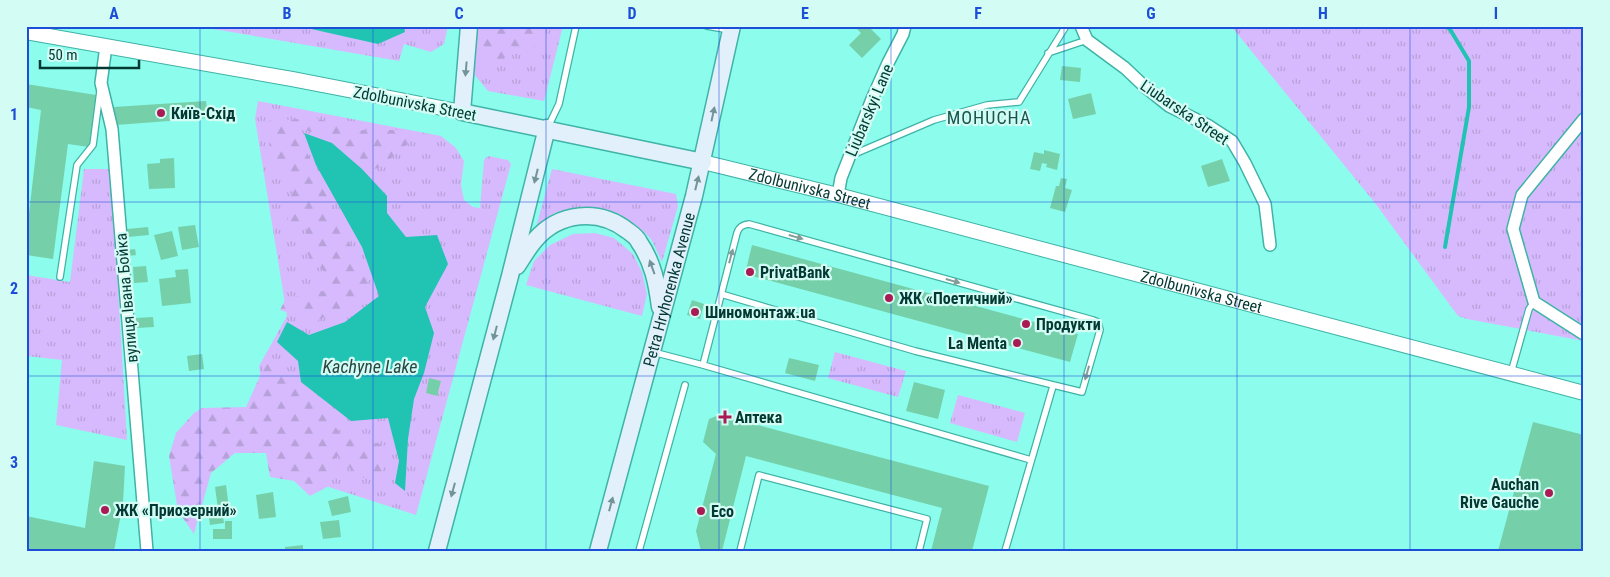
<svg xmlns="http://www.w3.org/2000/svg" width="1610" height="577" font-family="'Roboto Condensed',sans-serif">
  <defs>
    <pattern id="grass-tufts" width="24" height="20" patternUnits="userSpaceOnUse" patternTransform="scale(1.25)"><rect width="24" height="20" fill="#d7bafd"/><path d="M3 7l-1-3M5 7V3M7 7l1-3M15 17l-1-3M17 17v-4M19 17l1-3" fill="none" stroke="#b7a1d9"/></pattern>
    <pattern id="forest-firs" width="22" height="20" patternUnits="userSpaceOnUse" patternTransform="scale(1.25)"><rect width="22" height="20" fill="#d7bafd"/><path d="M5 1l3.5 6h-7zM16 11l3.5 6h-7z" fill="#b7a1d9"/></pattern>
  </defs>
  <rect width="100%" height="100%" fill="#8cfcec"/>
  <path fill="url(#grass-tufts)" d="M196 26H448L444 44 431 52 404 44 399 61Z
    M476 26H563L544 101 488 91 473 73Z
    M1231 26H1584V341L1467 319 1458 316 1375 203Z
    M258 101 441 136 456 148 464 161 461 185 464 200 473 207 480 208 484 160 488 156 508 160 511 164 416 515 276 470 259 366 287 316 255 119Z
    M84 169H111L127 440 56 425 62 360 26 356V275L70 282Z
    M552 169 676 194 678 206 662 262C659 256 656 248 652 241 647 233 637 226 629 221 606 207 581 203 555 213 548 216 542 222 536 227Z
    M595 233 614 238 633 254 642 272 647 294 642 316 526 285 534 261 550 245 573 234Z
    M835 352 906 371 898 397 828 378Z
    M958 395 1025 413 1017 442 950 423Z"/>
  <path fill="url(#forest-firs)" d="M476 26H547L545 37 529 50 507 45 504 62 481 61 474 33Z
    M316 118 352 130H400L410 142 381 167 374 169 329 135 296 129 372 291 317 321 280 310 286 298 324 291 332 278 311 260 302 243 310 223 288 224 287 200 300 181 271 160 267 121Z
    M279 358 282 374 341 433 386 446 382 476 360 478 337 456 328 468 331 485 310 496 294 481 270 477 266 453H235L211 473 194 534 178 511 169 456 176 433 194 413 202 408 246 407 265 365Z"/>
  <path fill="#21c3b3" d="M298 26H404L405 32 378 44Z
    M304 133 332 143 362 169 387 196V213L406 237 437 235 448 264 425 307 434 333 424 373 414 399 408 439 405 491 395 483 399 461 388 418 351 421 301 382 298 361 277 342 287 322 309 335 345 322 379 296 362 247 316 165Z"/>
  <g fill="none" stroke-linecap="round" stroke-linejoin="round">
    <path stroke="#21c3b3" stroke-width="4" d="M1445 247 1469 107V61L1451 31 1447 26"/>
  </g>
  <path fill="#75d0a9" d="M860 26H868L881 39 862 58 849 45 861 33 857 29Z
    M1062 66 1081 68 1080 82 1060 80Z
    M26 84 96 95 89 147 68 144 53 259 26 255V239L41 110 26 107Z
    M1091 93 1096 114 1073 119 1068 99Z
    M206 101 208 118 116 125 114 107Z
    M1044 150 1060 154 1057 170 1046 167 1047 164 1042 163 1040 171 1030 169 1034 152 1044 154Z
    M174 158 175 188 149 189 147 164 160 163V159Z
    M1222 159 1230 181 1208 187 1201 166Z
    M1061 178 1067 179 1065 188 1072 190 1065 212 1050 208 1056 186H1059Z
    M195 225 199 247 182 250 178 227Z
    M148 227 149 235 128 237 127 229Z
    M172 231 178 256 161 260 154 235Z
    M752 245 1078 334 1070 362 745 274Z
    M135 249 136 255 128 256 127 250Z
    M146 266 148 282 134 283 133 267Z
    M188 269 191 303 162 306 159 279 176 277 175 270Z
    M692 300 704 304 700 319 687 315Z
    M153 317 154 327 137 328 136 318Z
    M202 354 204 369 189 371 187 356Z
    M789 358 819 365 815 381 785 373Z
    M429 378 441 381 437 396 426 393Z
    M914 382 945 390 938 419 906 411Z
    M719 415 989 486 972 551H931L942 508 746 456 722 551H701L696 531 716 454 703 442 709 419Z
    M1533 422 1584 435V551H1498Z
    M94 461 125 466 123 503 114 551H26V516L85 528Z
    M226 485 230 516 223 517 224 523 210 525 208 510 218 509 215 487Z
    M273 492 276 517 259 519 256 495Z
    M348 496 351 512 332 516 328 501Z
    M339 520 341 537 323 539 320 522Z
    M225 521H232V539H213V529H225Z
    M303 545V551H285V547Z"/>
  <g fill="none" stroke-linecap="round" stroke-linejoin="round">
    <g stroke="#3eb3a6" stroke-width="8">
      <path id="service" d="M707 26 730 30
        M1048 53 1087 40
        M548 127 559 104 576 26
        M852 155 934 120 987 105 1019 102 1066 26
        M60 277 77 165 93 145 100 91
        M653 352 703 365 1031 460
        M703 365 737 233C739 227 742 225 749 224L1093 320 1098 322 1100 330 1082 392 915 351 721 294
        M1511 373 1529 309 1534 302
        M639 551 685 385
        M740 551 759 475 927 519 919 551
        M1005 551 1053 386"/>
    </g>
    <g stroke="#3eb3a6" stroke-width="14">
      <path id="minor" d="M1081 26 1087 40 1125 68 1144 86 1169 106 1209 126 1232 141 1245 163 1265 204 1270 245
        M106 46 101 83 112 129 147 551
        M1584 119 1522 195 1513 229 1534 302 1584 334
        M838 195 841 178 872 99 888 63 903 34 905 26"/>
    </g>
    <g stroke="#3eb3a6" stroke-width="16">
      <g id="tertiary">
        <path d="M26 32 292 79 462 112"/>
        <path id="s1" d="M703 162 838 195 1584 393"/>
      </g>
    </g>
    <g stroke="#3eb3a6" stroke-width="19">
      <g id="secondary">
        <path d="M469 26 462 112 703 162"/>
        <path d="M517 266C523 257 528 248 535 240 559 212 599 208 628 231 632 234 637 237 639 242 653 262 657 284 660 307"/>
        <path d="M437 551 510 276 547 128"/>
        <path id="s2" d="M598 551 694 196 732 26"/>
      </g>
    </g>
    <use href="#service" stroke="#fff" stroke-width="5.5"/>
    <use href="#minor" stroke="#fff" stroke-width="11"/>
    <use href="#tertiary" stroke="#fff" stroke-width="14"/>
    <use href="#secondary" stroke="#e2f0fc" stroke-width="16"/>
  </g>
  <defs><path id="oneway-solid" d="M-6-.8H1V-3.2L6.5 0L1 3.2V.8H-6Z" transform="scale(1.25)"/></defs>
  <g fill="#729498">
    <use href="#oneway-solid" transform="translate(466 69) rotate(95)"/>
    <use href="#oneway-solid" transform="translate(713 114) rotate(-78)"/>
    <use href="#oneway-solid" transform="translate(536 176) rotate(104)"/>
    <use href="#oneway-solid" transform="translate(697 183) rotate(-76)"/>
    <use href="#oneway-solid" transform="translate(652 267) rotate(-110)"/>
    <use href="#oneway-solid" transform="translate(495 333) rotate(105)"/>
    <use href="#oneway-solid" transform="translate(453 490) rotate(105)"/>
    <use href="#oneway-solid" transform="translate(611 504) rotate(-75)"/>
  </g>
  <g fill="#819c99">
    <use href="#oneway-solid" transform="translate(796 237) rotate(16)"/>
    <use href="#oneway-solid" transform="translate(731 256) rotate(-75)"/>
    <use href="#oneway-solid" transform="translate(953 281) rotate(16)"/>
    <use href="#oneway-solid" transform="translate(1087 373) rotate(106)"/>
  </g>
  <path fill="none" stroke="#1d4ed8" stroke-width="1" stroke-opacity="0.55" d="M200 26V551M373 26V551M546 26V551M719 26V551M891 26V551M1064 26V551M1237 26V551M1410 26V551M26 202H1584M26 376H1584"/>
  <g fill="#aa1a53" stroke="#d3fcf5" stroke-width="2">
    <circle cx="161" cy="113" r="5"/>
    <circle cx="750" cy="272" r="5"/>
    <circle cx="889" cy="298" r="5"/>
    <circle cx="695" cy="312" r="5"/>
    <circle cx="1026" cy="324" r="5"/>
    <circle cx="1017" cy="343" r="5"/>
    <path d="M722.5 409.5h5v5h5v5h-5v5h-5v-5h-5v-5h5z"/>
    <circle cx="1549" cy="493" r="5"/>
    <circle cx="105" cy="510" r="5"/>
    <circle cx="701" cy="511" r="5"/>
  </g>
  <g text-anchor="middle" stroke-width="4.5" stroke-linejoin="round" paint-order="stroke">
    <g font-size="16" fill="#033933" stroke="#d3fcf5">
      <text transform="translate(415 103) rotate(11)" y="6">Zdolbunivska Street</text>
      <text transform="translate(869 110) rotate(-67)" y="6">Liubarskyi Lane</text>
      <text transform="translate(1185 112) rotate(34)" y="6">Liubarska Street</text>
      <text dy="6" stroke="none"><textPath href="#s1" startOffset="110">Zdolbunivska Street</textPath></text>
      <text dy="6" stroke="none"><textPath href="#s2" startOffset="271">Petra Hryhorenka Avenue</textPath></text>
      <text dy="6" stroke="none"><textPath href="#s1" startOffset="515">Zdolbunivska Street</textPath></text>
      <text transform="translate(126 298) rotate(-95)" y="6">вулиця Івана Бойка</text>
    </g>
    <g font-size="16" font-weight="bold" fill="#033933" stroke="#d3fcf5" text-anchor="start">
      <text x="171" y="119">Київ-Схід</text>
      <text x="760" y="278">PrivatBank</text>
      <text x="899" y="304">ЖК «Поетичний»</text>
      <text x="705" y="318">Шиномонтаж.ua</text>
      <text x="1036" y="330">Продукти</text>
      <text x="1007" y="349" text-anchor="end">La Menta</text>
      <text x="735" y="423">Аптека</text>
      <text x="1539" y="490" text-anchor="end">Auchan<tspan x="1539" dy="18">Rive Gauche</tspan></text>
      <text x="115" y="516">ЖК «Приозерний»</text>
      <text x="711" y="517">Eco</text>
    </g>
    <g font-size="18" letter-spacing="1" fill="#18564f" stroke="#d3fcf5">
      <text x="989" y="124">MOHUCHA</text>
    </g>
    <g font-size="18" font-style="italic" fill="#284642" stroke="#d3fcf5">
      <text x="370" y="373">Kachyne Lake</text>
    </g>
  </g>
  <rect width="1610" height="577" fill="none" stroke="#d3fcf5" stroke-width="55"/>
  <path d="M40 60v8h99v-8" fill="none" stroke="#033933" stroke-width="2.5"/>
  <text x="48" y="60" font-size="15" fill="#033933" stroke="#d3fcf5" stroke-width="4" paint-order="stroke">50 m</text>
  <rect x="28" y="28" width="1554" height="522" fill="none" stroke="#1d4ed8" stroke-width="2"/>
  <g font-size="16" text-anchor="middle" font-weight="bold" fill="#1d4ed8">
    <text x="114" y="19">A</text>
    <text x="287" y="19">B</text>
    <text x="459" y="19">C</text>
    <text x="632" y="19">D</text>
    <text x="805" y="19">E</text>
    <text x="978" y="19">F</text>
    <text x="1151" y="19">G</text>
    <text x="1323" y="19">H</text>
    <text x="1496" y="19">I</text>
    <text x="14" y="120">1</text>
    <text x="14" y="294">2</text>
    <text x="14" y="468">3</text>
  </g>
</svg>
